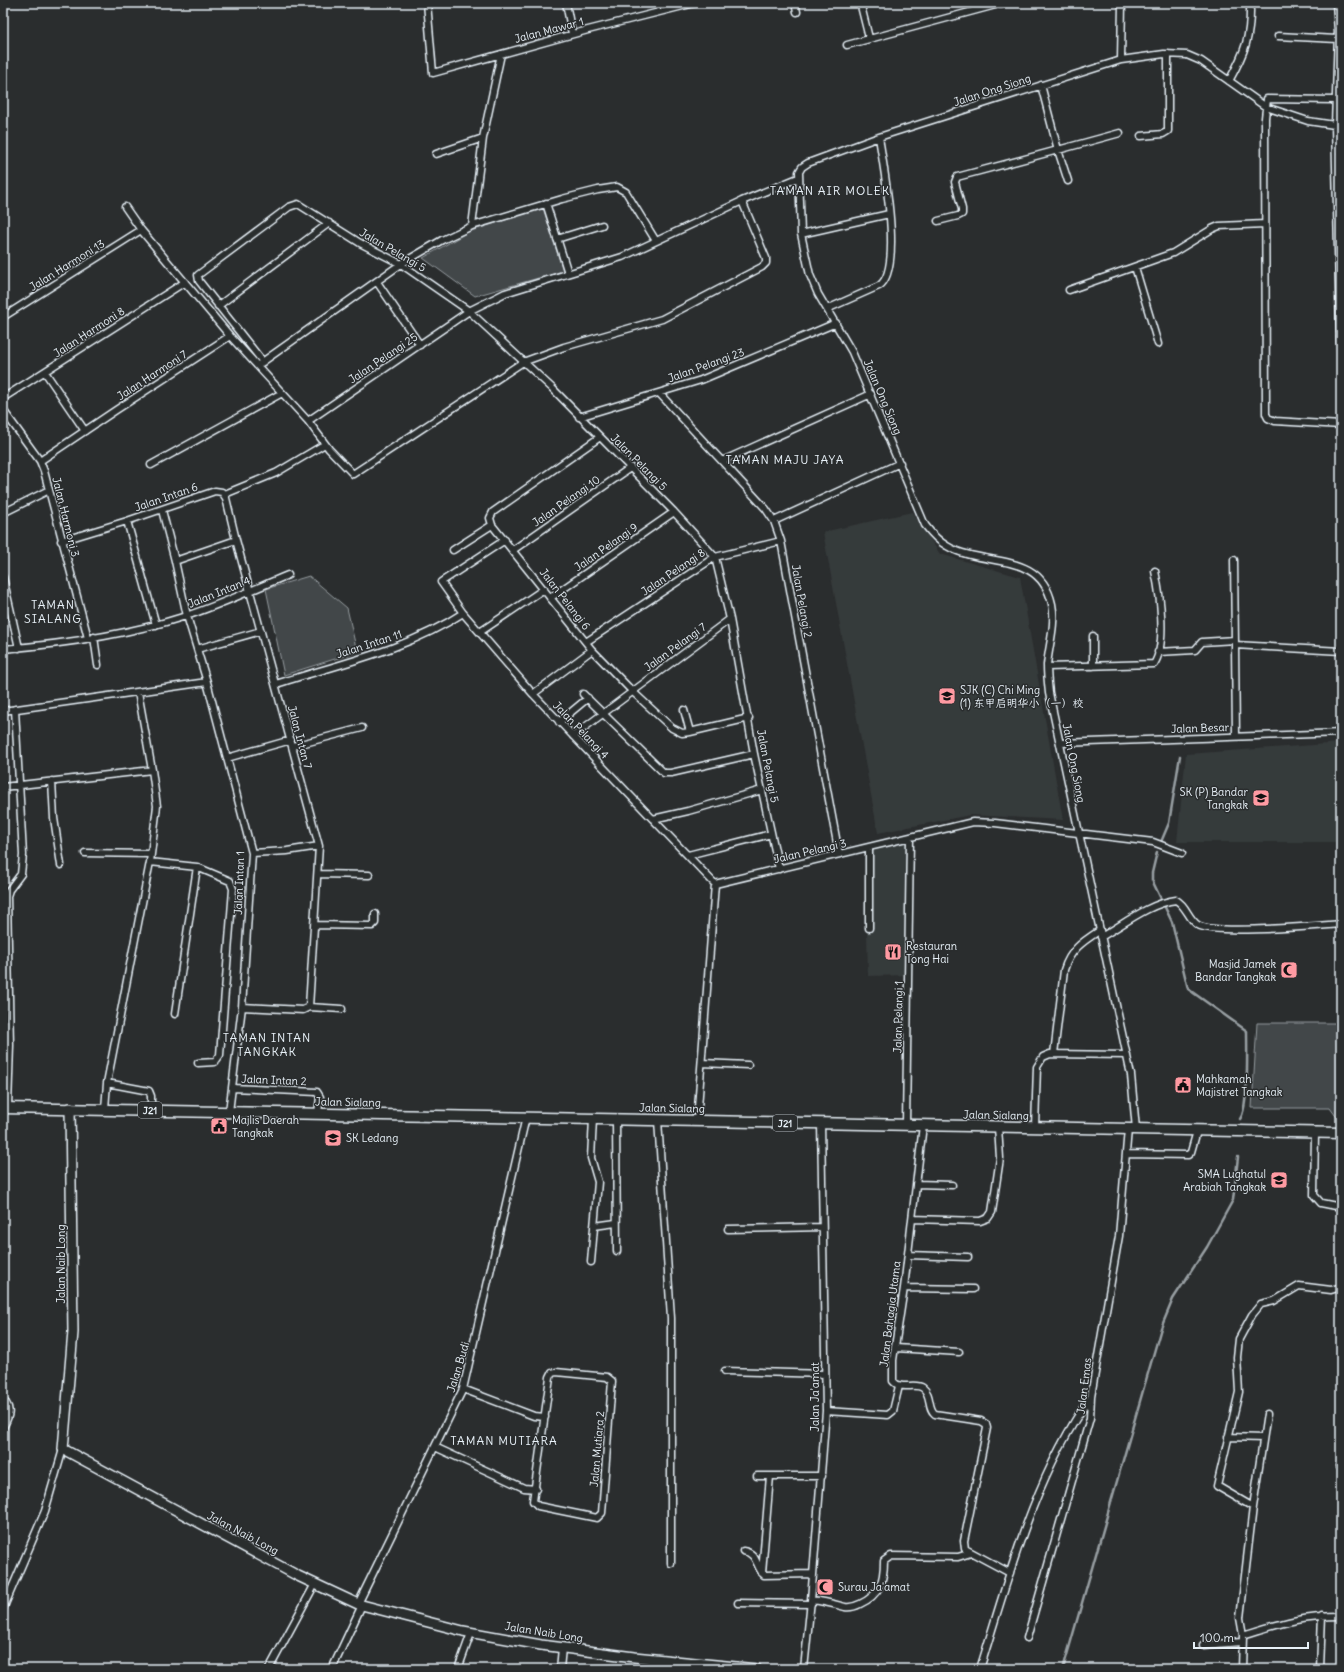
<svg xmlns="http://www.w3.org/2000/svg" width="1344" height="1672" font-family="Delius,'LXGW WenKai TC',sans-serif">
  <rect width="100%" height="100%" fill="#2a2d2e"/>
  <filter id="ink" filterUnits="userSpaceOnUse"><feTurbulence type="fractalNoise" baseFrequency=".025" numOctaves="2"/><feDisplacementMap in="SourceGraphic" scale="8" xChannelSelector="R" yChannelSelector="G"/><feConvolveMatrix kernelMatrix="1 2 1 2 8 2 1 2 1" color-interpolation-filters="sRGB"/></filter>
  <g filter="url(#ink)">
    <path fill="#363a3b" d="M912 512 940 554 1020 577 1063 820 970 815 878 833 823 532Z
      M1341 743V842H1177L1186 754Z
      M913 840 911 975 868 976 865 851Z"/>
    <path fill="#424648" stroke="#959ca0" d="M543 208 563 271 475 296 423 258 468 232Z
      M309 576 347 608 357 652 284 675 266 589Z
      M1257 1023H1341V1123L1330 1108H1252Z"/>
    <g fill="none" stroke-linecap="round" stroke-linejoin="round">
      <path stroke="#989fa3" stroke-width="2.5" d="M1161 842 1169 823 1180 756
        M1157 852 1152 873V880L1172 922 1188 989 1247 1031C1247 1048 1249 1107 1240 1119
        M1063 1669 1161 1328 1173 1299 1207 1247 1233 1200 1238 1157"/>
      <g stroke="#e8f1f8" stroke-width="9">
        <path id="street" d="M427 3 433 73 588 30 695 3
          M566 3 572 34
          M795 3 797 12
          M862 3 861 6 869 38
          M1336 3 1338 32 1335 125 1341 374
          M1278 36 1337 39
          M847 45 1003 3
          M1121 60 1122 3
          M1229 81C1245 52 1251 37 1250 3
          M1335 100 1267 99 1265 118 1266 414 1268 418 1275 421 1341 425
          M1141 136 1163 134 1168 131V54
          M436 154 483 138
          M1068 181 1058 150 1120 133
          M546 203 568 273
          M125 207 141 230 230 336 308 421 329 449 353 474 523 362 564 347 662 319 762 267 766 263V258L742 201
          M938 221 958 216 962 214V209L955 182 957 177 1058 150 1041 85
          M472 226 483 138 501 54
          M801 234 889 214
          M557 239 602 225
          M1135 267 1158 344
          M377 282 420 345
          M1069 290 1173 253 1212 229 1219 226 1265 224
          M218 306 329 223
          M827 309 879 286C904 270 883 165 879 137
          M3 317 141 230
          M263 362 199 281 198 275 289 207 298 204 360 243 401 264 469 311 552 388 674 512 715 557 730 619 754 754 779 869
          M261 363 401 264 442 240 472 226 562 199 598 190 617 187 626 192 656 241
          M45 372 85 431
          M659 393 766 509 774 521 781 541 839 854
          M3 398 185 282
          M3 410 40 461 44 471 88 638
          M579 417 701 380 836 323
          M308 421 469 311 505 293 622 257 742 201 798 178
          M600 437 493 512 490 518 492 525 592 650 632 691 672 728 682 733 690 732 749 718
          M40 461 116 410 230 336
          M722 461 871 394
          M151 465 282 393
          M225 494 276 473 325 444
          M162 510 175 561 236 540
          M3 513 49 490
          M127 521 156 625
          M774 521 900 463
          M505 540 441 582 463 613 533 694 715 884
          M61 541 127 521 215 491 222 492 226 498 236 540 319 846 309 1007 303 1010 242 1007
          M453 550 492 525
          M513 550 630 468
          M1234 560 1235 645
          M175 561 187 616 207 682 252 853 242 1007 229 1112
          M3 577 19 648
          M550 598 674 512
          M480 632 544 589
          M1093 636V666
          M94 637 98 665
          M586 642 715 557 781 541
          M3 649C64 644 127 635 186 616 220 605 254 589 288 575
          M197 649 261 631
          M1158 652 1195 650 1202 642 1235 640
          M1047 667 1154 664C1167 645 1160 594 1155 571
          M276 684C339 664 407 650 463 613
          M533 694 592 650
          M583 694 664 773H671L754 754
          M684 710 690 732
          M3 711 207 682
          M559 722 588 698
          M573 736 730 619
          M1236 736 1235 645 1341 651
          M1061 743 1341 733
          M293 746 362 728
          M227 758 291 740
          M52 781 54 818 61 865
          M3 787 152 770
          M653 819 688 811 762 790
          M869 848V928
          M85 853 150 854
          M252 853 287 851 319 846
          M688 855 771 834
          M150 862 197 867 175 1014
          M197 867 230 881 233 889 220 1055 215 1062 198 1063
          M318 874 369 875
          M715 884 973 822 995 823 1153 842 1182 853
          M315 925 372 926 375 923V914
          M1101 937C1124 924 1150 903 1176 900 1187 906 1188 919 1198 925 1215 935 1316 926 1341 924
          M309 1007 342 1009
          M1054 1054 1064 970C1070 950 1082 942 1099 931
          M702 1063 748 1065
          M107 1083 149 1091 151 1096V1110
          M232 1088 317 1092 320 1097 318 1113
          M8 1107 10 1045 7 896 9 890 21 874 23 855 15 709
          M105 1109 107 1083 150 862 157 806 152 770 138 692
          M616 1119 617 1251
          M658 1120 671 1318V1563
          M697 1121 715 884
          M906 1125 910 838
          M923 1125 904 1288 893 1360V1381C901 1391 915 1382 923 1388 932 1395 927 1408 935 1414L981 1421 986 1424 987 1428 964 1541 965 1549 1010 1573
          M1035 1127 1037 1067 1043 1057 1050 1054 1127 1055
          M1136 1129 1131 1075 1049 693C1048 684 1047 674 1047 665 1049 645 1056 624 1052 604 1040 549 983 568 947 546 938 541 931 533 925 525L852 352 818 294 810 275 801 234 799 172 802 167 808 163 879 137 1121 60 1164 54 1187 55 1201 61 1266 107 1308 121 1341 126
          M1315 1133 1314 1195 1321 1203 1341 1207
          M1126 1154 1188 1155 1191 1152 1197 1131
          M916 1184 952 1185
          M912 1219 980 1221 988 1218 992 1212 1000 1158 998 1127
          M594 1226 616 1223
          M728 1229 822 1227
          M908 1255 968 1257
          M591 1262 598 1182 591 1158 593 1119
          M904 1288 973 1289
          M896 1348 959 1352
          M725 1371 825 1374
          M556 1372 607 1377 612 1381 602 1513 597 1518 538 1506 533 1501 550 1377 552 1373Z
          M463 1389 534 1416 545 1417
          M3 1402 6 1403C12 1412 7 1419 3 1428
          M826 1411 888 1415 893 1411 899 1386
          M1228 1437 1263 1438
          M435 1447 524 1488 536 1489
          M1339 1466H1341
          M757 1476H822
          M1253 1507 1267 1414
          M743 1551C758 1553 755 1566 764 1575L813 1574
          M762 1573 770 1476
          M811 1600C823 1601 834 1604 845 1607 851 1608 856 1606 860 1604 880 1595 884 1581 884 1561L891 1556 958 1557 971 1553
          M738 1603 811 1604
          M358 1604 463 1389 526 1117
          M3 1609 45 1511 63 1449
          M1243 1635C1279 1624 1302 1616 1341 1616
          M1027 1638 1090 1418 1091 1396 1119 1236 1128 1129
          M1203 1645 1242 1642
          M269 1669 315 1584
          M332 1669 362 1605
          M458 1669 471 1633
          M560 1669 562 1648
          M804 1669 811 1600 826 1411 821 1123
          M980 1669C1009 1576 1034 1477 1091 1396
          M1242 1669 1243 1635 1240 1618 1253 1507 1217 1486 1239 1392 1237 1357 1239 1339 1252 1315 1261 1304 1274 1301 1299 1286 1331 1290 1341 1287
          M1320 1669 1322 1616"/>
      </g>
      <g stroke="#e8f1f8" stroke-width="12">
        <path id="secondary" d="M70 1108 73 1332 63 1449 298 1576 358 1604 463 1631 541 1645 634 1657 757 1669"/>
      </g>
      <g stroke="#e8f1f8" stroke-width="13">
        <path id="primary" d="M3 1108 1341 1133"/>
      </g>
      <use href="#street" stroke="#2a2d2e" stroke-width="6"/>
      <use href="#secondary" stroke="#2a2d2e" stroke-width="9"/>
      <use href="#primary" stroke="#2a2d2e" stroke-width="10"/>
    </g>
  </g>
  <defs>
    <g id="school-square" transform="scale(0.9)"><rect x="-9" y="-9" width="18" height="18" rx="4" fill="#ff9aa2" stroke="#2a2d2e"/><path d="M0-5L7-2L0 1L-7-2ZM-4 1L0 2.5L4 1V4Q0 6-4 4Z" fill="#111"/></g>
    <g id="restaurant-square" transform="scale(0.9)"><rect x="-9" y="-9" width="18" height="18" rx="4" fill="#ff9aa2" stroke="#2a2d2e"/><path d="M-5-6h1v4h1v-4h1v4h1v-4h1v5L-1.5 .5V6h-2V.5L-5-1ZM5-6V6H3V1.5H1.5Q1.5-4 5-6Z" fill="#111"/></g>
    <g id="mosque-square" transform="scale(0.9)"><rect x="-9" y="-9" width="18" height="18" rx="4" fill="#ff9aa2" stroke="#2a2d2e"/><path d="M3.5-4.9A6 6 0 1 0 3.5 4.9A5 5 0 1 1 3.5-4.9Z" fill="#111"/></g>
    <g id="civic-square" transform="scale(0.9)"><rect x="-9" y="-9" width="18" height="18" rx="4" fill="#ff9aa2" stroke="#2a2d2e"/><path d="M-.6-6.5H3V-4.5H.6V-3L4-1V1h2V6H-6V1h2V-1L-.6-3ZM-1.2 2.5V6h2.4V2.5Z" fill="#111"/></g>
  </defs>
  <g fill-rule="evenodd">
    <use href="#school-square" x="947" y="696"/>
    <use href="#school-square" x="1261" y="798"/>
    <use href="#restaurant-square" x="893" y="952"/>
    <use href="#mosque-square" x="1289" y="970"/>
    <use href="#civic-square" x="1183" y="1085"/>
    <use href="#civic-square" x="219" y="1126"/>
    <use href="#school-square" x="333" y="1138"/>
    <use href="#school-square" x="1279" y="1180"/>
    <use href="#mosque-square" x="825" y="1587"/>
  </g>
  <g text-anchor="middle" stroke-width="3" stroke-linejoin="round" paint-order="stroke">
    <g fill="#2a2d2e" stroke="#afb6bb" stroke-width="1">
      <rect x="138" y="1102" width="24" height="16" rx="3"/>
      <rect x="773" y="1115" width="24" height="16" rx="3"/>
    </g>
    <g font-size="10" font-weight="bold" fill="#e8f1f8">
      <text x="150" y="1114">J21</text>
      <text x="785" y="1127">J21</text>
    </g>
    <g font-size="11" fill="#e8f1f8" stroke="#2a2d2e">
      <text transform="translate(549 30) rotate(-15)" y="4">Jalan Mawar 1</text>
      <text transform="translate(992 90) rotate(-18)" y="4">Jalan Ong Siong</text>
      <text transform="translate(393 250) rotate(30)" y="4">Jalan Pelangi 5</text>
      <text transform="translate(67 265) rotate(-32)" y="4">Jalan Harmoni 13</text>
      <text transform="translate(89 332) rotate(-33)" y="4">Jalan Harmoni 8</text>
      <text transform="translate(383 358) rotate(-34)" y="4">Jalan Pelangi 25</text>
      <text transform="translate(706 365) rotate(-20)" y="4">Jalan Pelangi 23</text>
      <text transform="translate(152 375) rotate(-33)" y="4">Jalan Harmoni 7</text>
      <text transform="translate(883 397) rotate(67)" y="4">Jalan Ong Siong</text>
      <text transform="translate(639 462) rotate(45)" y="4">Jalan Pelangi 5</text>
      <text transform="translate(166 497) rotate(-19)" y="4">Jalan Intan 6</text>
      <text transform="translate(566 501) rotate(-35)" y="4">Jalan Pelangi 10</text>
      <text transform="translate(66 517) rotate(76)" y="4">Jalan Harmoni 3</text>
      <text transform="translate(606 547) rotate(-35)" y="4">Jalan Pelangi 9</text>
      <text transform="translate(673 572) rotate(-34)" y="4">Jalan Pelangi 8</text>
      <text transform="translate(219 592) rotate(-22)" y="4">Jalan Intan 4</text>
      <text transform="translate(565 599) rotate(52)" y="4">Jalan Pelangi 6</text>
      <text transform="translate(802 601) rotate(80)" y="4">Jalan Pelangi 2</text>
      <text transform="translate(369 644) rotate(-18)" y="4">Jalan Intan 11</text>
      <text transform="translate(675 647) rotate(-36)" y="4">Jalan Pelangi 7</text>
      <text transform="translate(1200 728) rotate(-2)" y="4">Jalan Besar</text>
      <text transform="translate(581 730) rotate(46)" y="4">Jalan Pelangi 4</text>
      <text transform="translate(300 737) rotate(75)" y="4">Jalan Intan 7</text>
      <text transform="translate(1074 763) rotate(79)" y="4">Jalan Ong Siong</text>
      <text transform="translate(768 766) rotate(79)" y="4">Jalan Pelangi 5</text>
      <text transform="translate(810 851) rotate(-13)" y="4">Jalan Pelangi 3</text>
      <text transform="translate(239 883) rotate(-88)" y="4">Jalan Intan 1</text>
      <text transform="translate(898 1017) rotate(-89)" y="4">Jalan Pelangi 1</text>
      <text transform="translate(274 1080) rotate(2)" y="4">Jalan Intan 2</text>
      <text transform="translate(348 1102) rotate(1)" y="4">Jalan Sialang</text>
      <text transform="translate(672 1108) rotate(1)" y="4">Jalan Sialang</text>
      <text transform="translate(996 1115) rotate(1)" y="4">Jalan Sialang</text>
      <text transform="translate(61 1264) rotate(-90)" y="4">Jalan Naib Long</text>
      <text transform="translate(890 1314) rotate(-83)" y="4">Jalan Bahagia Utama</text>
      <text transform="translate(458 1367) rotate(-73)" y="4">Jalan Budi</text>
      <text transform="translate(1084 1386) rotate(-83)" y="4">Jalan Emas</text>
      <text transform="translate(815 1397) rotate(-90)" y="4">Jalan Ja'amat</text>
      <text transform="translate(597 1449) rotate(-85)" y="4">Jalan Mutiara 2</text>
      <text transform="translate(243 1533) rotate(28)" y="4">Jalan Naib Long</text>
      <text transform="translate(544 1632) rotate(9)" y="4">Jalan Naib Long</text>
    </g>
    <g font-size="11" fill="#e8f1f8" stroke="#2a2d2e" text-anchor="start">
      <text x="960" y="694">SJK (C) Chi Ming<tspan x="960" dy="13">(1) 东甲启明华小（一）校</tspan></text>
      <text x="1248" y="796" text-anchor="end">SK (P) Bandar<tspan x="1248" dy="13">Tangkak</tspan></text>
      <text x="906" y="950">Restauran<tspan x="906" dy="13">Tong Hai</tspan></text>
      <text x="1276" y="968" text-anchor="end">Masjid Jamek<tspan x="1276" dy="13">Bandar Tangkak</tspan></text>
      <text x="1196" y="1083">Mahkamah<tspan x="1196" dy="13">Majistret Tangkak</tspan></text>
      <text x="232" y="1124">Majlis Daerah<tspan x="232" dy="13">Tangkak</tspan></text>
      <text x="346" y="1142">SK Ledang</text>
      <text x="1266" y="1178" text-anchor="end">SMA Lughatul<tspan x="1266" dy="13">Arabiah Tangkak</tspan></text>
      <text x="838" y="1591">Surau Ja'amat</text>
    </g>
    <g font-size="12" letter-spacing="1" fill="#e8f1f8" stroke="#2a2d2e">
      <text x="830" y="195">TAMAN AIR MOLEK</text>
      <text x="785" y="464">TAMAN MAJU JAYA</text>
      <text x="53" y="609">TAMAN<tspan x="53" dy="14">SIALANG</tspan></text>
      <text x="267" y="1042">TAMAN INTAN<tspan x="267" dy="14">TANGKAK</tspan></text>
      <text x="504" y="1445">TAMAN MUTIARA</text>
    </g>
  </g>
  <rect width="1344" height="1672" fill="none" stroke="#2a2d2e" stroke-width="16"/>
  <rect x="8" y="8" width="1328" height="1656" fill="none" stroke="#e8f1f8" stroke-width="1.5" filter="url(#ink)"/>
  <path d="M1194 1642v6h114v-6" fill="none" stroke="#e8f1f8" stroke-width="2"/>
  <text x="1200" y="1642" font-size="12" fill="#e8f1f8" stroke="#2a2d2e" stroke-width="3" paint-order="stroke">100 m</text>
</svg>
